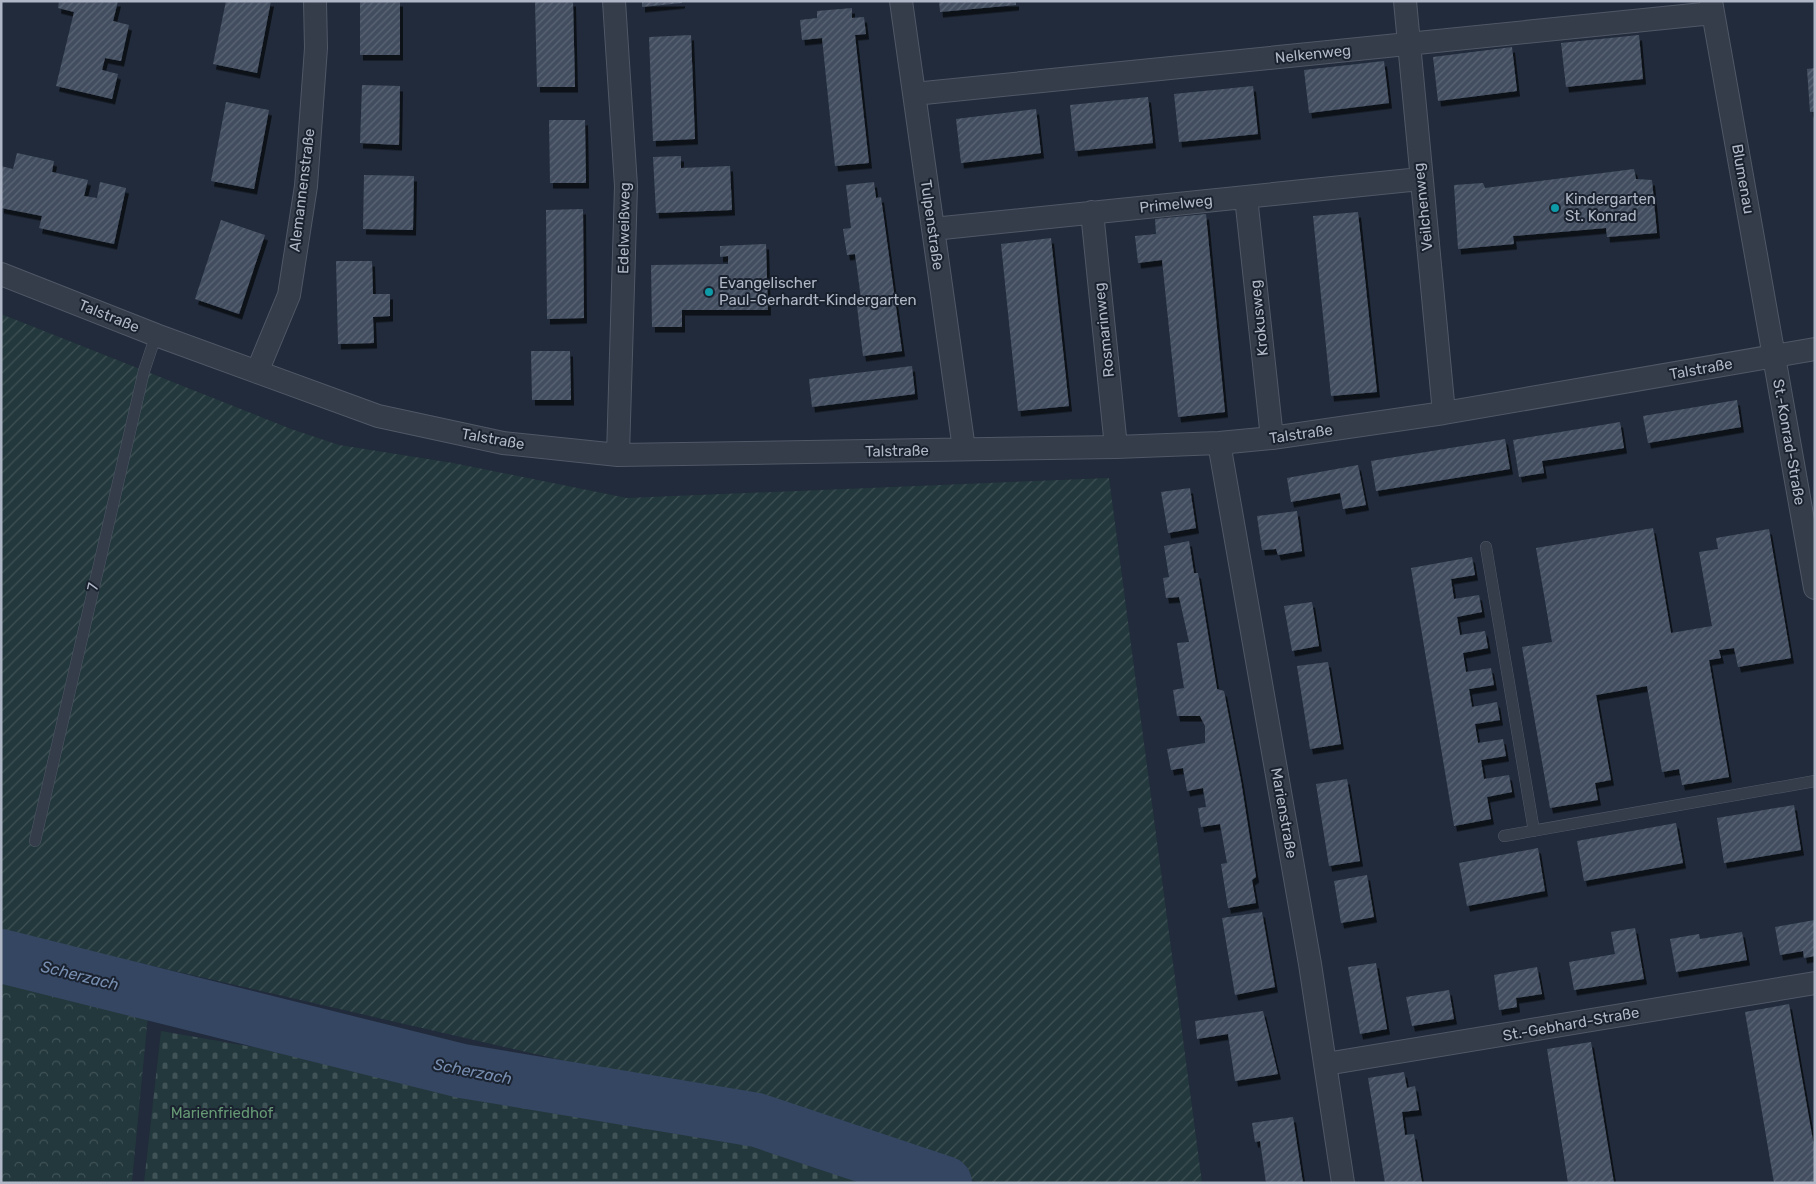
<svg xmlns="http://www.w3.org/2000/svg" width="1816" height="1184" font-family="Rubik,sans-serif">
  <defs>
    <pattern id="forest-crowns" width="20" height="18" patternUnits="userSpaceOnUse" patternTransform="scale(1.25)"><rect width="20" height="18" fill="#23383c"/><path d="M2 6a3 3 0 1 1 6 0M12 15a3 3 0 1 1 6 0" fill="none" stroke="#405357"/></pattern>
    <pattern id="cemetery-stones" width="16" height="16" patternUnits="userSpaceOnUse" patternTransform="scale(1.25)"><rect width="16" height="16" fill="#23383c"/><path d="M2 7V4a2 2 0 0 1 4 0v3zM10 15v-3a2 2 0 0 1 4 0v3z" fill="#405357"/></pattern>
    <pattern id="garden-furrows" width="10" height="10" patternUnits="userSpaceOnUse" patternTransform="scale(1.25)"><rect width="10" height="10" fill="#23383c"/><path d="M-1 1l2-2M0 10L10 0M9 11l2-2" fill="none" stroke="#405357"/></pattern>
    <pattern id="building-hatch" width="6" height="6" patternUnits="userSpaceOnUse" patternTransform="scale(1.25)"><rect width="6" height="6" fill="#424e60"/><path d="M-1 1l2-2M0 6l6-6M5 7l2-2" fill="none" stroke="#5b6575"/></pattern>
    <filter id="shadow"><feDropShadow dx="3" dy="5.5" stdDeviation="0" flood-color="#0009"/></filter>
  </defs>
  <rect width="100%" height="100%" fill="#212b3b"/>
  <path fill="url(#forest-crowns)" d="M1 958 150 995 132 1181 1 1183Z"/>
  <path fill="url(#cemetery-stones)" d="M161 1031 803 1142 912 1183H144Z"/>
  <path fill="url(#garden-furrows)" d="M1 314 291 429 339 445 453 463 627 498 1109 478 1202 1183H980L808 1117 1 931Z"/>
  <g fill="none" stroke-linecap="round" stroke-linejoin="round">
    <path stroke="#354662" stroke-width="54" d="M1 956 462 1071 757 1120 945 1183"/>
  </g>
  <path fill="url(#building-hatch)" filter="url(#shadow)" d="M59 1H118L113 21 129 25 121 61 105 58 102 70 118 74 112 99 56 86 74 12 58 8Z
    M226 1H271L257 73 213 64Z
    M360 1H400V55H360Z
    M535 1H573L575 87H537Z
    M642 1H682V3L642 7Z
    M939 1H1016V5L940 12Z
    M852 8V18L864 17 866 34 855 35 869 163 835 166 822 38 802 40 800 20 817 18V11Z
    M691 35 695 139 653 141 649 37Z
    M1639 35 1643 79 1566 87 1561 43Z
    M1512 47 1517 91 1438 101 1433 57Z
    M1384 61 1389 103 1309 113 1304 70Z
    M1815 68V112H1810L1807 69Z
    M362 85 400 86 399 145 360 143Z
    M1253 86 1258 134 1179 142 1174 94Z
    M1148 97 1153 143 1075 151 1070 105Z
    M226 102 269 110 254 189 211 181Z
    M1036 109 1041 153 961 163 956 119Z
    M549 120H585L586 183H550Z
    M17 153 54 161 52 172 88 180 84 196 97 198 100 182 126 188 114 244 39 228 42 216 1 208V166L13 169Z
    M681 156V168L730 166 732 210 656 213 653 157Z
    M1634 169 1636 179 1652 180 1657 233 1607 237 1606 228 1513 236 1514 244 1458 249 1454 185 1483 183 1485 188Z
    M364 175 414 176 413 230 363 229Z
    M874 182 876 198 881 197 902 351 863 356 857 306H862L855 254 847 255 843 229 851 228 846 185Z
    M583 209 584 318 547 319 546 210Z
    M1358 212 1377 392 1331 396 1313 216Z
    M1206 214 1225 412 1178 417 1162 260 1138 263 1135 236 1156 234 1155 219Z
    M221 220 265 235 239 314 195 299Z
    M1051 238 1069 406 1018 411 1001 244Z
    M766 244 768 310H682V327H652L651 265 728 264V256L720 257V246Z
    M336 261H372L373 294H390V316L373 317 374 343 338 344Z
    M531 351H570L571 400H532Z
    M912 366 915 394 812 407 809 379Z
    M1737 400 1741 427 1648 443 1643 416Z
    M1620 422 1624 448 1542 461 1544 473 1519 477 1513 440Z
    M1505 439 1510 469 1376 491 1371 461Z
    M1358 465 1366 505 1343 509 1340 493 1291 502 1287 478Z
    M1190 488 1196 528 1168 533 1161 492Z
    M1297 511 1302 551 1278 555 1276 549 1262 550 1257 516Z
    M1653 528 1671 633 1712 626 1699 552 1718 549 1716 538 1769 529 1791 658 1738 667 1734 648 1719 650 1721 658 1709 660 1729 777 1682 785 1679 769 1662 772 1647 686 1596 695 1611 780 1595 783 1598 800 1550 808 1522 647 1552 642 1536 548Z
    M1189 541 1194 573H1198L1217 689 1224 691 1241 781 1256 877 1252 880 1256 903 1228 908 1221 864 1227 863 1220 824 1201 827 1198 808 1206 807 1203 788 1187 791 1183 768 1171 770 1167 749 1205 743V726L1200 716H1177L1173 690 1184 688 1177 643 1189 642 1179 597 1166 598 1163 578 1169 577 1164 546Z
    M1472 557 1475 575 1451 579 1454 599 1479 595 1482 612 1457 617 1460 635 1485 631 1488 648 1463 653 1466 672 1491 668 1494 685 1469 689 1472 707 1497 702 1500 720 1475 724 1478 743 1503 739 1506 756 1481 760 1484 779 1509 775 1512 792 1487 797 1491 819 1454 826 1411 568Z
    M1312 602 1319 646 1292 651 1284 606Z
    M1328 662 1341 744 1310 749 1297 666Z
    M1347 779 1360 861 1329 866 1316 784Z
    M1794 805 1801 850 1724 863 1717 818Z
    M1676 823 1683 863 1584 881 1577 841Z
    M1538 848 1545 891 1467 906 1459 863Z
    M1367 875 1374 917 1341 923 1334 881Z
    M1262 912 1275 987 1235 995 1222 918Z
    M1815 920V956L1804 958 1803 951 1780 955 1775 927Z
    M1635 928 1644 979 1574 990 1569 962 1615 954 1611 932Z
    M1742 932 1747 960 1676 972 1670 939 1699 934 1700 939Z
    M1376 963 1387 1029 1360 1034 1348 967Z
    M1537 967 1542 994 1516 998 1517 1007 1499 1010 1494 975Z
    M1449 990 1454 1019 1412 1026 1406 997Z
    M1789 1004 1815 1152V1183H1774L1745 1012Z
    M1263 1011 1278 1074 1235 1081 1228 1034 1197 1039 1195 1021Z
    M1591 1042 1614 1183H1568L1547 1049Z
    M1404 1072 1407 1088 1415 1086 1419 1110 1402 1112 1405 1135 1414 1134 1422 1183H1385L1368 1078Z
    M1293 1117 1303 1183H1266L1260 1141 1255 1142 1252 1123Z"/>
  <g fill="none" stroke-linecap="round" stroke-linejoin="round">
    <g stroke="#505866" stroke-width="12">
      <path id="lane" d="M1486 547 1534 831
        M1504 836 1815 781
        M35 841 144 371 156 335"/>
    </g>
    <g stroke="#505866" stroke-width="24">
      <path id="street" d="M614 1 626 186 618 455
        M901 1 964 449
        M1405 1 1444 413
        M1711 1 1815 588
        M914 94 1713 13
        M1246 197 1272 438
        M1092 212 1116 447
        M933 229 1420 179
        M1 274 156 335 378 416 503 443 618 455 1116 447 1219 443 1272 438 1444 413 1815 349
        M257 372 289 295 306 186 316 48 315 1
        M1219 443 1310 964 1343 1183
        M1326 1064 1815 983"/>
    </g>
    <use href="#lane" stroke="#353d4b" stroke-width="11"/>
    <use href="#street" stroke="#353d4b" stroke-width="22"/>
  </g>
  <g fill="#0f9aa8" stroke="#1a222f" stroke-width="2">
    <circle cx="1555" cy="208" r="5"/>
    <circle cx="709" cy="292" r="5"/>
  </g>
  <g text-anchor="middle" stroke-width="4" stroke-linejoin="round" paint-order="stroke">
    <g font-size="15" fill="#b0b8c7" stroke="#1a222f">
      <text transform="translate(1313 54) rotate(-6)" y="5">Nelkenweg</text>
      <text transform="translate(1743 179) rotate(80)" y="5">Blumenau</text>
      <text transform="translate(302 190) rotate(-83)" y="5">Alemannenstraße</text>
      <text transform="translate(1176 204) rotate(-6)" y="5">Primelweg</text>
      <text transform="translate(1423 207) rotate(-96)" y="5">Veilchenweg</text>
      <text transform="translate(932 225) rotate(82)" y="5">Tulpenstraße</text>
      <text transform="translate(624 228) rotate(-89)" y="5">Edelweißweg</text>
      <text transform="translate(109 316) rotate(22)" y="5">Talstraße</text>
      <text transform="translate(1259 318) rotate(-96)" y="5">Krokusweg</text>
      <text transform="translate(1104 330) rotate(-96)" y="5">Rosmarinweg</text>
      <text transform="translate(1701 369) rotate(-10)" y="5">Talstraße</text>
      <text transform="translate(1301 434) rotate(-8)" y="5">Talstraße</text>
      <text transform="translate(493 439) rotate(10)" y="5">Talstraße</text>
      <text transform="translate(1789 442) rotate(80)" y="5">St.-Konrad-Straße</text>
      <text transform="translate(897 451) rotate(-1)" y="5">Talstraße</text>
      <text transform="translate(93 587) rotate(-77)" y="5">7</text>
      <text transform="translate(1284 813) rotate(80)" y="5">Marienstraße</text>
      <text transform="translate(1571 1024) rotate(-10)" y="5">St.-Gebhard-Straße</text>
    </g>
    <g font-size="15" fill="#b0b8c7" stroke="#1a222f" text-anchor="start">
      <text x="1565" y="204">Kindergarten<tspan x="1565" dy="17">St. Konrad</tspan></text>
      <text x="719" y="288">Evangelischer<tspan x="719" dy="17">Paul-Gerhardt-Kindergarten</tspan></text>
    </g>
    <g font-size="15" fill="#669874" stroke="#1a222f">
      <text x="222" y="1118">Marienfriedhof</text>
    </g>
    <g font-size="16" font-style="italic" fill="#778eb0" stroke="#1a222f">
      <text transform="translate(80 975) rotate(14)" y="6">Scherzach</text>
      <text transform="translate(473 1071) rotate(11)" y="6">Scherzach</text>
    </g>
  </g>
  <rect width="1816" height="1184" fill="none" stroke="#b0b8c7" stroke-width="5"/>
</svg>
